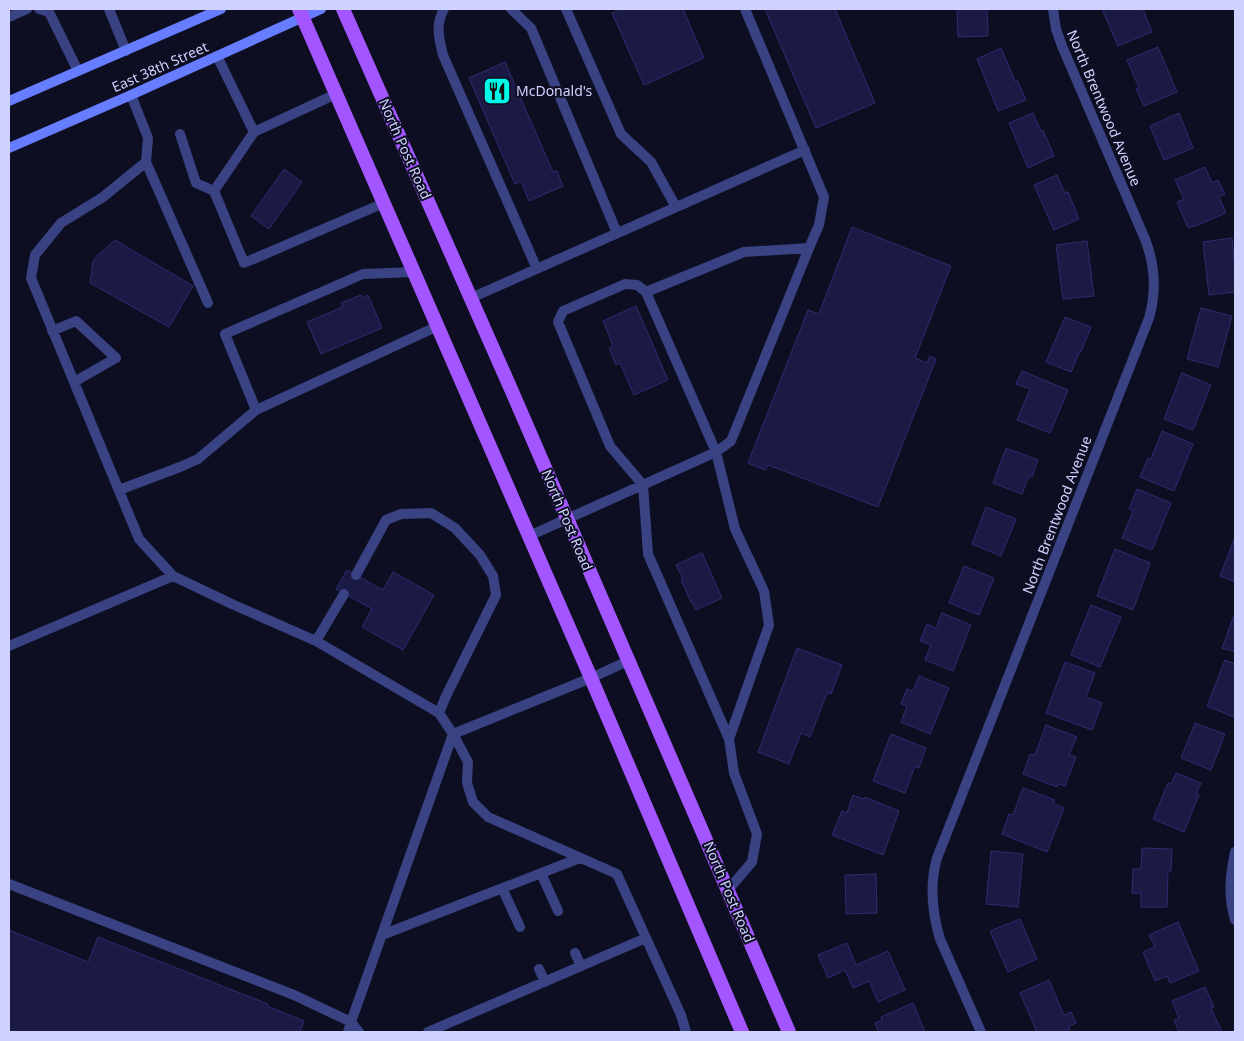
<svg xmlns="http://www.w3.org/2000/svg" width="1244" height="1041" font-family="'Noto Sans',sans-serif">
  <rect width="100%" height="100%" fill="#0e0e23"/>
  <path fill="#1b1a44" stroke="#2d2c70" d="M622 9H683L704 58 644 85 612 13Z
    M765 9H835L875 103 816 128Z
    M957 9H987L988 36 958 37Z
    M1102 9H1143L1152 32 1118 46Z
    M1158 47 1177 92 1144 106 1136 89 1139 88 1127 60Z
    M1001 48 1015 81 1017 80 1026 100 998 111 977 59Z
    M505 62 553 172 557 171 563 186 529 201 521 181 515 184 469 78Z
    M1033 113 1041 131 1043 130 1054 156 1028 168 1009 123Z
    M1179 113 1193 148 1164 160 1150 126Z
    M1205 167 1212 183 1218 180 1225 194 1219 197 1226 213 1193 227V226L1188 228 1177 202 1184 199 1175 180Z
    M284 169 302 182 269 229 251 216Z
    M1057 175 1065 193 1068 192 1079 219 1054 230 1034 185Z
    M852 227 951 266 915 358 927 363 930 356 936 359 878 507 768 465 765 470 748 463 808 310 819 314Z
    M1232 238 1234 260H1235V292L1209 295 1203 242Z
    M115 240 193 286 169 327 90 283 93 261 96 257Z
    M1087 241 1094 296 1063 299 1056 245Z
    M361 295 362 298 368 295 382 328 321 354 307 322 343 307 341 303Z
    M636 306 668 380 634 395 620 363 616 365 609 348 613 346 603 321Z
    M1201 308 1232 316 1218 367 1187 359Z
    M1065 317 1091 327 1081 352 1080 351 1071 372 1046 362Z
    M1022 371 1068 390 1050 433 1017 420 1030 389 1016 384Z
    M1182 373 1211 385 1193 430 1164 419Z
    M1162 431 1193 444 1174 491 1140 477 1148 458 1151 459Z
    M1006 448 1038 460 1032 477 1029 476 1022 494 993 483Z
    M1137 489 1171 503 1152 550 1122 538 1133 511 1129 509Z
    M986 507 1016 519 1001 556 972 544Z
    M1235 537V582L1220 576Z
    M1115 549 1150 563 1133 610 1097 596Z
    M702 553 722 598 696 610 692 602H691L681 580 683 579 676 565Z
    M964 566 994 578 979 615 949 603Z
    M347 570 383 590 393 572 434 595 403 650 362 627 372 609 336 589Z
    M1091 605 1121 617 1100 667 1071 655Z
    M942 613 971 625 953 671 925 660 931 645 920 641 927 624 936 628Z
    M1235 613V652L1222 648Z
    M797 648 842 665 831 694 827 693 810 737 801 733 789 764 758 752Z
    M1225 660 1235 664V712L1234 717 1207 706Z
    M1065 662 1095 673 1086 697 1102 703 1092 730 1046 713Z
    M919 676 949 688 930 734 901 722 907 706 901 704 907 689 913 691Z
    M1195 723 1225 734 1211 770 1181 758Z
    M1046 725 1077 737 1069 755 1076 757 1065 786 1058 784 1057 787 1023 774 1030 754 1035 755Z
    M891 734 926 748 919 768 915 766 905 793 873 781Z
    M1176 773 1201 783 1196 794 1199 795 1184 832 1153 819 1168 783 1171 784Z
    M1023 788 1055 800 1053 803 1064 808 1047 852 1002 834 1009 814 1013 815Z
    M853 795 864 799 865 797 899 811 883 855 832 835 842 811 847 813Z
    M1142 848 1172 849 1171 871H1168L1167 907H1141V893H1132L1133 869H1141Z
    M991 851 1023 854 1018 907 986 904Z
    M876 874 877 913 846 914 845 875Z
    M1020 919 1037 959 1008 972 990 931Z
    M1178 922 1199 971 1170 983 1167 976 1155 981 1143 952 1155 947 1149 935Z
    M9 930 88 962 98 937 268 1004 267 1006 304 1021 300 1032H9Z
    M847 943 856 965 888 951 905 990 878 1002 869 981 853 988 845 970 828 978 818 955Z
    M1049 980 1064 1015 1071 1012 1076 1023 1069 1026 1070 1029 1063 1032H1037L1020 993Z
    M1205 987 1214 1007 1211 1008 1222 1032H1186V1031L1179 1032 1174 1020 1179 1018 1172 1001Z
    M913 1003 925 1032H879L875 1023 882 1020 881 1017Z"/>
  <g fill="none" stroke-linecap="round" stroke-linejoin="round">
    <path stroke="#394282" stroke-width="10" d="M39 9 49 12 78 71
      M109 9 126 51
      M444 9C435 25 439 38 443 55L537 269
      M511 9 531 28 617 233
      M566 9 621 134 651 162 676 207
      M9 17 27 9
      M217 56 254 132 336 94
      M131 95 148 138 146 162 208 303
      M254 132 214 191 244 263 384 203
      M180 134 196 183 214 191
      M146 162 103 197 61 223 35 255 31 278 139 539 173 576 234 605 316 641 439 713 453 734 591 678 628 661
      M414 272 363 274 225 334 256 410 438 326
      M646 292 744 252 809 248
      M471 298 805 150
      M52 331 76 321 116 358 74 382
      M119 490 180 467 198 459 256 410
      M529 536 716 452 731 441 809 248 819 225 824 197 745 9
      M356 575 386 520 401 514 431 513 455 528 480 555 493 576 496 595 446 696 439 713
      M316 641 344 594
      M9 646 173 576
      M453 734 468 762 467 783 473 802 488 817 617 874 681 1015 686 1032
      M541 873 558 911
      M9 884 294 995 351 1022 348 1032
      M502 888 520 927
      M728 890 752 862 757 834 734 773 729 739 769 625 764 591 735 529 716 452 646 292 637 285 625 284 563 311 558 322 610 446 643 485 648 554 729 739
      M382 935 580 858
      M575 953 581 966
      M539 969 545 982
      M359 1032 351 1022 453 734
      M428 1032 646 938"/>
    <path stroke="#394282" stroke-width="10" d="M1235 852C1230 877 1228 895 1235 920
      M981 1032 940 939C932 912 929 886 937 858L1149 318C1157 290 1155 265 1145 239L1062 46 1056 29 1053 9"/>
    <path stroke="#667dff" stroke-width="10" d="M9 101 221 9
      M9 148 131 95 321 9"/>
    <path stroke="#a356ff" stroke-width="14" d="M299 9 591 678 742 1032
      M343 9 514 396 789 1032"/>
  </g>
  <defs>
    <g id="restaurant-square" transform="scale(1.4375)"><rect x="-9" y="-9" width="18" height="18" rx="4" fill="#00fae9" stroke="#0e0e23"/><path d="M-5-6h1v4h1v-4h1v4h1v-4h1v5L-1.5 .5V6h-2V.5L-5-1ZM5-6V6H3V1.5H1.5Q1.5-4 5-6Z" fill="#111"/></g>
  </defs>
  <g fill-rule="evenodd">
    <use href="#restaurant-square" x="497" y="91"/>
  </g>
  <g text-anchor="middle" stroke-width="4" stroke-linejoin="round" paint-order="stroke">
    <g font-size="14" fill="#cfd2ff" stroke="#0e0e23">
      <text transform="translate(160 67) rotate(-24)" y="5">East 38th Street</text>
      <text transform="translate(1104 108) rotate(67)" y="5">North Brentwood Avenue</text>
      <text transform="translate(405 149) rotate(66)" y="5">North Post Road</text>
      <text transform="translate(1057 515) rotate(-69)" y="5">North Brentwood Avenue</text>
      <text transform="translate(567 520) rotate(67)" y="5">North Post Road</text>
      <text transform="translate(729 892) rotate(67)" y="5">North Post Road</text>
    </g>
    <g font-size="14" fill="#cfd2ff" stroke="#0e0e23" text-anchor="start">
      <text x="516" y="96">McDonald's</text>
    </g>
  </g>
  <rect width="1244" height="1041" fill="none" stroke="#cfd2ff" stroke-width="20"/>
</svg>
